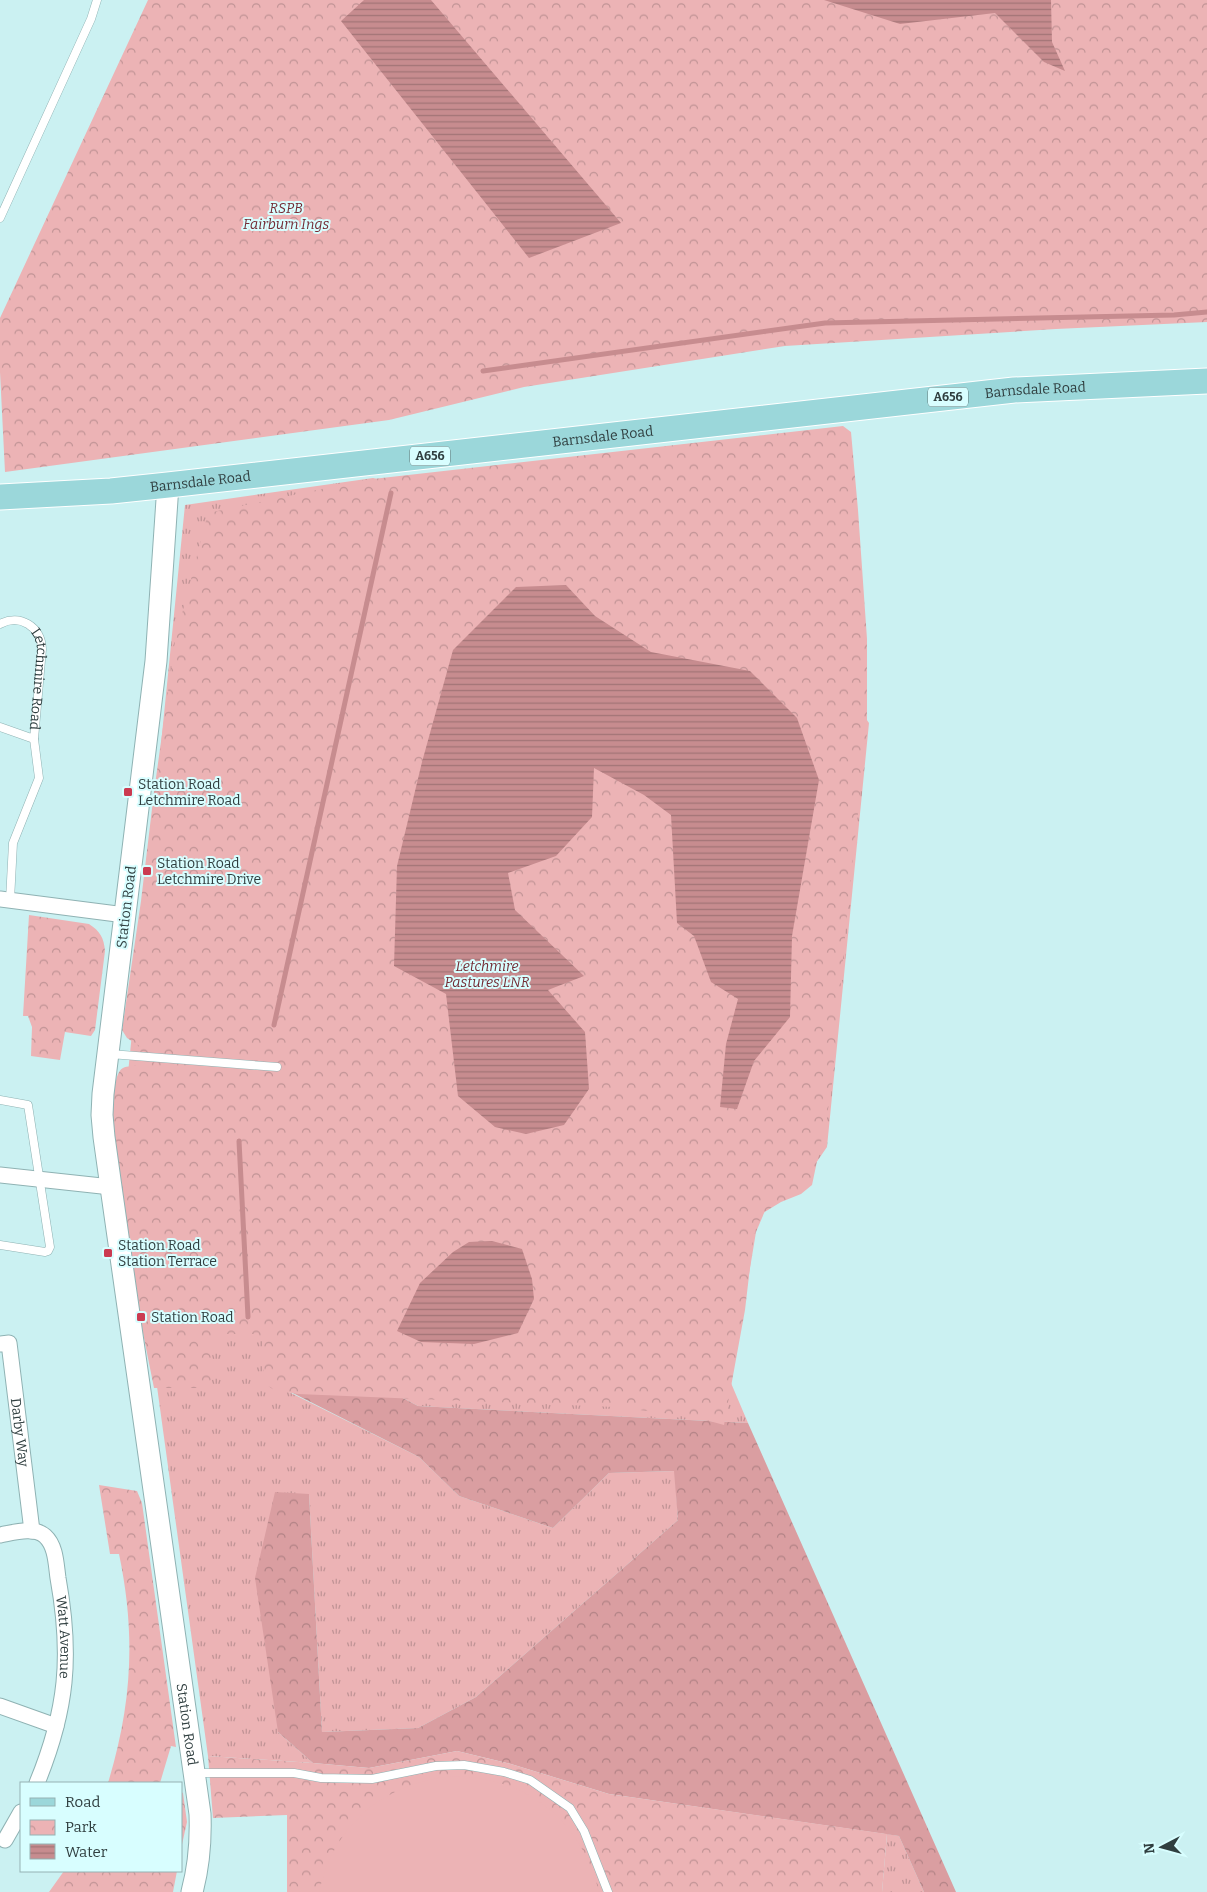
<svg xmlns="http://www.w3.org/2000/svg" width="1207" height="1892" font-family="Bitter,serif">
  <defs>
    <pattern id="grass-tufts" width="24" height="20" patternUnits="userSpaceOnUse" patternTransform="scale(1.25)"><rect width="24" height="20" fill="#ecb3b5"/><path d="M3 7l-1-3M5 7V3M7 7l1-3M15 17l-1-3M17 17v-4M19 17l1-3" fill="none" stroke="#c09395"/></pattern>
    <pattern id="forest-crowns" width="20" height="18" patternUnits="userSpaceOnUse" patternTransform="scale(1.25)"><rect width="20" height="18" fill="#da9ea1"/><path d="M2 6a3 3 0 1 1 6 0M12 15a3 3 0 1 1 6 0" fill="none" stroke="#b18285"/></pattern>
    <pattern id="park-crowns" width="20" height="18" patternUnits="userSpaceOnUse" patternTransform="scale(1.25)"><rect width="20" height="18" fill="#ecb3b5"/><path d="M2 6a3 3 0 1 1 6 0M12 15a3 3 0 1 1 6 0" fill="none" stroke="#c09395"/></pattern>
    <pattern id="water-rules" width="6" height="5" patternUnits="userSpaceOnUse" patternTransform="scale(1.25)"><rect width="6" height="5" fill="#c78c8f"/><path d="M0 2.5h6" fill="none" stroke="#a27476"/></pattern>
  </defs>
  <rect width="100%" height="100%" fill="#cbf1f2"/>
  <path fill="url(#grass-tufts)" d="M373 478 459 502 840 681 869 723 827 1147 807 1176 770 1199 756 1232 731 1383 748 1423 418 1406 340 1365 279 1387 419 1457 459 1496 553 1528 609 1473 675 1471 678 1520 476 1697 418 1728 322 1732 309 1494 278 1732 313 1763 208 1756 122 1133 185 505Z
    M887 1834 899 1836 924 1892H882Z"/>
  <path fill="url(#forest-crowns)" d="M340 1365 418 1406 748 1423 956 1892H924L899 1836 609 1794 511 1764 457 1751 369 1768 313 1763 278 1732 255 1578 275 1492 309 1494 322 1732 418 1728 476 1697 678 1520 674 1471 609 1473 553 1528 459 1496 419 1457 279 1386Z"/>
  <path fill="url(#park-crowns)" d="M148 0H1207V322L1056 329 785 346 524 387 389 420 5 472 0 372V318Z
    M843 426 851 432 858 510 867 639V734L849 892 831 1095 812 1185 801 1194 781 1202 763 1213 754 1233 745 1310 724 1425 695 1417 615 1407 298 1394 274 1390 264 1383 262 1339 257 1334H218L213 1341 211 1380 203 1388H154L143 1333 112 1125C113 1114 112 1073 123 1068 127 1066 134 1066 138 1065L141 1047 127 1038 122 1030 141 901 154 792 175 641 208 513 364 480Z
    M29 915 89 924C100 931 104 938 105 951L95 1030 91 1036 65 1032 60 1060 31 1056 32 1027 28 1016H23Z
    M99 1485 137 1491 142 1503 176 1747 171 1746 160 1783H108C132 1704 136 1635 119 1554H110Z
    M457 1751 511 1764 609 1794 887 1834 882 1892H287V1815L213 1818 208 1756 313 1763 369 1768Z
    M181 1792 183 1793 187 1822 181 1849Z
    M64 1871H177L173 1892H49Z"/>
  <path fill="#ecb3b5" d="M451 1776C527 1777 580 1818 599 1892H319C334 1824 383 1784 451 1776Z"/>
  <path fill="url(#water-rules)" d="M364 0H431L621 223 529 258 341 21Z
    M824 0H1051L1052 42 1065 71 1044 62 995 13 900 24Z
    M566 585 595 616 651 652 750 671 797 718 819 780 792 936 790 1017 754 1061 737 1109 720 1107 726 1044 738 999 711 982 694 936 677 923 671 815 644 795 594 768 592 817 556 856 508 873 515 910 584 976 548 990 585 1032 589 1089 564 1125 526 1134 495 1127 458 1096 446 994 394 966 397 866 422 762 453 650 516 587Z
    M492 1241 522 1249 532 1279 534 1299 518 1333 474 1344 421 1342 397 1331 420 1283 453 1252 469 1242Z"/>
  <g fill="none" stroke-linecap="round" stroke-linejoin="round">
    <path stroke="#c78c8f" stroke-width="5" d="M483 371 825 323 1174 315 1207 312
      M274 1025 391 493
      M239 1141 248 1317"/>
    <g stroke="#8fb2b3" stroke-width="9">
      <g id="lane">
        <path d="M0 218 91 19 97 0"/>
        <path id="s1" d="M0 624C20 613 41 627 42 649L34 739 0 727"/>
        <path d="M10 900 13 843 39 778 34 739"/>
        <path d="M110 1054 277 1067"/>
        <path d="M0 1100 28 1105 50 1247 48 1251 45 1252 0 1245"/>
        <path d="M195 1773H294L321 1778 372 1779 436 1766 464 1765 504 1772 530 1780 570 1808 584 1831 608 1892"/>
      </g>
    </g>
    <g stroke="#8fb2b3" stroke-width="17">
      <g id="street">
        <path d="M0 899 125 915"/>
        <path d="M0 1175 111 1187"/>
        <path id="s2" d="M0 1344 9 1343 32 1531"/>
        <path id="s3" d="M0 1535C12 1533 34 1526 45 1536 56 1546 56 1564 58 1578 72 1656 67 1710 37 1783"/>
        <path d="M0 1706 56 1726"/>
        <path d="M5 1840 21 1812"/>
      </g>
    </g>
    <g stroke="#8fb2b3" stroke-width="23">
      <g id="secondary">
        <path id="s4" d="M168 485 156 661 103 1094 102 1115 104 1137 111 1187 200 1814C201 1841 199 1866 192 1892"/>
      </g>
    </g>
    <g stroke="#fff" stroke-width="27">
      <g id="primary">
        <path id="s5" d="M0 497 111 491 168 485 1014 390 1207 381"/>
      </g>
    </g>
    <use href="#lane" stroke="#fff" stroke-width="8"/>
    <use href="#street" stroke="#fff" stroke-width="15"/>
    <use href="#secondary" stroke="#fff" stroke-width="21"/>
    <use href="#primary" stroke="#9bd7da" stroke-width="25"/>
  </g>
  <g fill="#cb3b51" stroke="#d8feff" stroke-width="2">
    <rect x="123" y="787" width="10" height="10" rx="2.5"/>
    <rect x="142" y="866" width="10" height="10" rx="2.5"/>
    <rect x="103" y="1248" width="10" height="10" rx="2.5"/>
    <rect x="136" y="1312" width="10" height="10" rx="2.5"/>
  </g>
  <g text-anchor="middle" stroke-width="4" stroke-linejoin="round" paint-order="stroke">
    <g fill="#d8feff" stroke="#627879" stroke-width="1">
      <rect x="928" y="387.5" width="40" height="19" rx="4"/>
      <rect x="410" y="446.5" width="40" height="19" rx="4"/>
    </g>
    <g font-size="12" font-weight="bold" fill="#303f40">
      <text x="948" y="401">A656</text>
      <text x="430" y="460">A656</text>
    </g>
    <g font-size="14" font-style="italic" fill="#742b34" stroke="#d8feff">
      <text x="286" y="213">RSPB<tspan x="286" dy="16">Fairburn Ings</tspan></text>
      <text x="487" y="971">Letchmire<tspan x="487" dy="16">Pastures LNR</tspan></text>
    </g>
    <g font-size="14" fill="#303f40" stroke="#d8feff">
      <text dy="5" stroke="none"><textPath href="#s5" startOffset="1041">Barnsdale Road</textPath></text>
      <text dy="5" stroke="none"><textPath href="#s5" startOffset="606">Barnsdale Road</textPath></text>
      <text dy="5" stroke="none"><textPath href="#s5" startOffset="201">Barnsdale Road</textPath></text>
      <text dy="5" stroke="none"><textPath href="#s1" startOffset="89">Letchmire Road</textPath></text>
      <text transform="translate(126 907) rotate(-83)" y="5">Station Road</text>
      <text dy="5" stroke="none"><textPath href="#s2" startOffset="99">Darby Way</textPath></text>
      <text dy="5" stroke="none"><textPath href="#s3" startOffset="151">Watt Avenue</textPath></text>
      <text dy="5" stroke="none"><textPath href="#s4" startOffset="1249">Station Road</textPath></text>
    </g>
    <g font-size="14" fill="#303f40" stroke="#d8feff" text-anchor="start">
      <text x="138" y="789">Station Road<tspan x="138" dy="16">Letchmire Road</tspan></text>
      <text x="157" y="868">Station Road<tspan x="157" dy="16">Letchmire Drive</tspan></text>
      <text x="118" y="1250">Station Road<tspan x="118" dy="16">Station Terrace</tspan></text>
      <text x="151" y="1322">Station Road</text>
    </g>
  </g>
  <rect x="20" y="1782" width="162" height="90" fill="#d8feff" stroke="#95b2b3"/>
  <rect x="30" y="1798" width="25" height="8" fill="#9bd7da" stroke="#95b2b3"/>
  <text x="65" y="1807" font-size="15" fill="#303f40">Road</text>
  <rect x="30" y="1820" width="25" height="15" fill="url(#park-crowns)" stroke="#95b2b3"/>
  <text x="65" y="1832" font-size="15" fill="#303f40">Park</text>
  <rect x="30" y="1844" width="25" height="15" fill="url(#water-rules)" stroke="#95b2b3"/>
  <text x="65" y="1857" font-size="15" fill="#303f40">Water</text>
  <g transform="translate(1162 1847) rotate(264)" stroke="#d8feff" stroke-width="4" paint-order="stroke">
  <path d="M0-4L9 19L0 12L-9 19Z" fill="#303f40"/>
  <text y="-8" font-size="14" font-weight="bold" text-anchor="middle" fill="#303f40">N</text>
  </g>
</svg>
